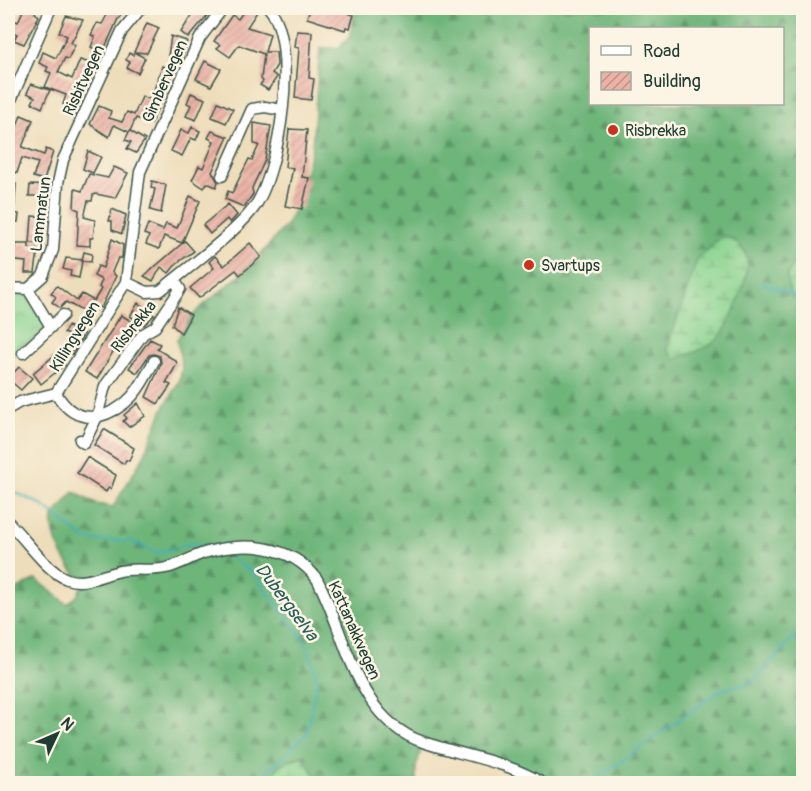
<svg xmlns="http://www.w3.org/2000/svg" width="811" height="791" font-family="Pangolin,sans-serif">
  <defs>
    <pattern id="forest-firs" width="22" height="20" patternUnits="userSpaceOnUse" patternTransform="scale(1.5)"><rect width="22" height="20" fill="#6eb57a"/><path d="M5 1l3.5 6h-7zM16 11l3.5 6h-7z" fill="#5a9465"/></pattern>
    <pattern id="wetland-marsh" width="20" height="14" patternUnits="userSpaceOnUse" patternTransform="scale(1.5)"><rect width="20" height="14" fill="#89d390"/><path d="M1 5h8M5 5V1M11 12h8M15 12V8" fill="none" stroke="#6fac76"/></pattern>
    <pattern id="park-crowns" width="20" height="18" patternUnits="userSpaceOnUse" patternTransform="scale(1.5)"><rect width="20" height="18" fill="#89d390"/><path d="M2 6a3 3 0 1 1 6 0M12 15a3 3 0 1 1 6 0" fill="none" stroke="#6fac76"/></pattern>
    <pattern id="building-hatch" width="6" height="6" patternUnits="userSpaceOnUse" patternTransform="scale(1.5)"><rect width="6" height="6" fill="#ecb2a6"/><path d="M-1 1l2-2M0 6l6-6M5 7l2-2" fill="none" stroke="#bf9288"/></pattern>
  </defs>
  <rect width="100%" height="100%" fill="#fcf5e5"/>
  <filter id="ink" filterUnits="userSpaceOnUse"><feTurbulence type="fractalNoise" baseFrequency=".0167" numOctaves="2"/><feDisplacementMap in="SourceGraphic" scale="12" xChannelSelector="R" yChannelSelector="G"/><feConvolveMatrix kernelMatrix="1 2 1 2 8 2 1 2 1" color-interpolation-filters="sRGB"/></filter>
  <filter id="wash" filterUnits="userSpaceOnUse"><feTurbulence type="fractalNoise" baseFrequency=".008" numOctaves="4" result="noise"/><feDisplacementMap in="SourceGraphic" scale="24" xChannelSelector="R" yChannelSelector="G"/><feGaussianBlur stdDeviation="1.35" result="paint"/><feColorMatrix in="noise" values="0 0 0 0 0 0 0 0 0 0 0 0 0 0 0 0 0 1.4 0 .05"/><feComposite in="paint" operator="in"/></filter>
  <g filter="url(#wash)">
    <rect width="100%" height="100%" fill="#eeddba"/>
    <path fill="url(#forest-firs)" stroke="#467957" stroke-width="1.5" fill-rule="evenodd" d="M356 8H803V256L796 260 791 295 804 301 803 783H541L507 762 433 742 423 744 416 767V783H314L317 778 281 764 267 783 8 784V626L10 609 18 589 36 579 67 604 77 596 83 583C68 566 50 540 53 516L74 492 96 504 113 507 144 456 163 409 180 380 182 367 177 340 187 322 201 307 250 267 287 224 296 206 312 148 320 48H338L350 37ZM590 28H782V104H590Z"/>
    <path fill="url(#wetland-marsh)" stroke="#548862" stroke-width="1.5" d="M723 235C735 240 745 246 747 260 750 276 729 328 718 339 707 349 689 354 675 359L667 349 697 260Z
      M803 256V301L791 296 786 277 796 259Z
      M302 756 317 778 314 783H267L281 764Z"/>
    <path fill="url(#park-crowns)" stroke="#548862" stroke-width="1.5" d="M8 293 27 294 48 327 8 359Z"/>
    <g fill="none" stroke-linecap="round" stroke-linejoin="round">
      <path stroke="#3fafb8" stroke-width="2" d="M762 283 804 298
        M8 489 42 505 86 540 131 541 157 553 191 543 208 547
        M224 553 253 573 307 644 317 679 307 733 255 784
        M589 784 721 690 753 682 804 626"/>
    </g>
    <g id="blocks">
      <path fill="url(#building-hatch)" d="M24 8H37L35 13 39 16 24 44 14 40 17 34 8 31V27L11 19 18 22Z
        M111 8H127L118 19 103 52 91 47 95 37 91 35 97 23 102 24Z
        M184 8H205L211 11 188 38 181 32 193 14Z
        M246 8 257 12 247 27 270 34 265 52H276L277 65 272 73 277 77 268 90 260 85 263 81 261 79 264 54 239 45 230 57 217 48 220 45 214 41 232 15 238 19Z
        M310 8H352L350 14 354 15 350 28 346 27 345 30 307 18Z
        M66 16 83 20 71 43 75 45 68 59 65 58 58 72 72 79 80 60 97 65 87 87 78 84 73 97 81 101 74 118 64 113 67 106 63 104 66 95 45 87 51 73 46 71 48 67 39 63 43 52 56 58 67 36 59 32Z
        M147 23 159 28 147 53 134 52Z
        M297 31 312 32 309 78 314 79 311 100 295 98 299 48 295 47Z
        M171 36 187 41 182 58 168 56Z
        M134 52 145 58 138 73 127 68 130 62 126 60 129 53 133 55Z
        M205 61 221 69 211 86 196 79Z
        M162 66 173 70 151 124 136 118 130 131 145 140 136 153 127 149 131 142 125 140 129 132 114 125 109 137 90 124 99 106 111 111 109 118 122 122 127 112 134 115 142 97 151 99Z
        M31 84 50 90 42 108 32 103 35 97 27 93Z
        M191 93 205 99 196 120 186 116 191 105 187 103Z
        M218 102 233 109 226 123 212 117Z
        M21 115 33 120 22 147 44 155 46 149 53 152 44 180 33 177 38 163 22 158 17 173 8 170V152Z
        M254 123 271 126 265 160 252 188 253 194 244 207 225 199 228 191 232 193 249 159 252 160 259 145 254 144Z
        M192 127 200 131 196 140 191 138 182 156 171 151 181 130 189 133Z
        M289 129 307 130 302 177 309 178 302 209 285 206 293 168 285 167Z
        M212 131 228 137 212 172 218 182 216 187 207 183 204 188 192 180 199 166 203 168 211 149 214 141 208 138Z
        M88 151 101 157 93 173 83 169Z
        M114 167 128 173 115 198 96 194 93 195 92 201H88L84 217 95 220 93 238H90V246L77 245 79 210 74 208 75 189 82 191 89 174 108 178Z
        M152 181 166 185 161 213 150 210 155 189 151 188Z
        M8 183 16 184 14 213 19 214 18 222H14L13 236H8Z
        M30 185 49 186 48 196H29Z
        M190 196 200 201 182 243 164 236 159 249 146 244 149 236 144 234 148 224 163 230 166 224 177 228Z
        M228 204 237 215 230 223 227 219 210 234 203 225Z
        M112 209 126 215 122 234 112 230V221H109Z
        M32 216 44 217 43 241 39 240 38 243H30Z
        M112 239 123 245 122 258H118L112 272 116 276 101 308 97 306 91 316 66 302 60 308 52 302 56 297 51 293 57 286 77 301 82 294 94 301 101 289 99 287 102 280 94 276 98 266 103 268Z
        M185 241 194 251 177 263 169 273 161 267 153 281 144 276Z
        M250 243 261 257 240 275 236 270 199 298 190 288 214 268 209 262 215 256 224 266Z
        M16 244H29V248L38 250 35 273H25L26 262 8 260V247L16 248Z
        M84 252 92 254 91 262 82 261 79 278 70 276 71 271 63 269 66 258 82 260Z
        M138 303 154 315 144 325 130 316Z
        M178 307 191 315 181 333 172 325Z
        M121 315 131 321 97 379 85 372Z
        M68 326 84 334 72 354 70 353 72 349 65 345 70 336 64 333Z
        M150 339 160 344 157 349 176 361 177 364 166 383 171 385 158 404 146 397 161 364 160 356 154 354 149 355 137 373 129 368Z
        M56 354 65 365 41 384 33 373Z
        M19 367 32 378 21 390 8 379Z
        M138 403 145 416 129 427 123 421 127 418 124 415Z
        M104 429 134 448 129 461 126 460 124 464 94 445Z
        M87 457 116 475 111 489 109 487 106 492 77 473Z"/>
    </g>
  </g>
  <g filter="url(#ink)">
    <use href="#blocks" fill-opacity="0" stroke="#3e5548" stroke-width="1.5"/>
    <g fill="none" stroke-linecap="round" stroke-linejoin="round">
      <g stroke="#3e5548" stroke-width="13">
        <path id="street" d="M8 107 51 8
          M222 176 252 109 265 107 282 110
          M126 282 147 292 160 291C185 270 234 234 253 209 280 174 300 43 269 8
          M8 288 28 289 43 276 53 250 58 183 63 160 122 31 141 8
          M51 327 63 315
          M23 353 51 327 28 289
          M154 361C140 389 128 409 97 417L105 386 143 334 155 327 177 294 180 289 174 280
          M56 393C66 410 77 418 97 417L84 443 80 440
          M8 409 20 402 56 393 126 282 140 172 200 38 223 8
          M8 522C24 537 46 571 67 579 83 585 100 576 116 572 132 567 149 572 166 568 180 565 191 557 204 553 244 541 291 544 317 579 347 635 355 719 423 742 464 756 507 761 544 784"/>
      </g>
      <use href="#street" stroke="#fff" stroke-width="10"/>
    </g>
  </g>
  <g fill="#c8321e" stroke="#fcf5e5" stroke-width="2">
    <circle cx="613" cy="130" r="6"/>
    <circle cx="529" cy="265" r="6"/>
  </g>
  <g text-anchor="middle" stroke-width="5" stroke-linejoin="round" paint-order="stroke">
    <g font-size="16" fill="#1f3d34" stroke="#fcf5e5">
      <text transform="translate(83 80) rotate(-65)" y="6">Risbitvegen</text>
      <text transform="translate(164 81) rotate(-66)" y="6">Gimbervegen</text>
      <text transform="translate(40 214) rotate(-83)" y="6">Lammatun</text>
      <text transform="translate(133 326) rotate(-51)" y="6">Risbrekka</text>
      <text transform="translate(74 336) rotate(-58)" y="6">Killingvegen</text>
      <text transform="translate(355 630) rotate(66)" y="6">Kattanakkvegen</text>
    </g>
    <g font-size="16" fill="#1f3d34" stroke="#fcf5e5" text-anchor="start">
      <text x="625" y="136">Risbrekka</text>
      <text x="541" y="271">Svartups</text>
    </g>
    <g font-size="18" font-style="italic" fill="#295f5c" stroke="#fcf5e5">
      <text transform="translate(287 602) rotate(53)" y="6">Dubergselva</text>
    </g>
  </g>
  <rect width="811" height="791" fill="none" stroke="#fcf5e5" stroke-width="30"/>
  <rect x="589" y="27" width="195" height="78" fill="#fcf5e5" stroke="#a4ab9e" stroke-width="1.5"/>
  <rect x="601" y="46" width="30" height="9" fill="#ffffff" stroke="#a4ab9e" stroke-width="1.5"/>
  <text x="643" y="57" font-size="18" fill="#1f3d34">Road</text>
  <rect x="601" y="72" width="30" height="18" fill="url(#building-hatch)" stroke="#a4ab9e" stroke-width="1.5"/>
  <text x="643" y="87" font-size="18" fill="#1f3d34">Building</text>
  <g transform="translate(57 734) rotate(46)" stroke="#fcf5e5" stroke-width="4.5" paint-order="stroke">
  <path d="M0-4.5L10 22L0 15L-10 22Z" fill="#1f3d34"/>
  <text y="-9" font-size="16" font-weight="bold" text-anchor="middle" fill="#1f3d34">N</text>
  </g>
</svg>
